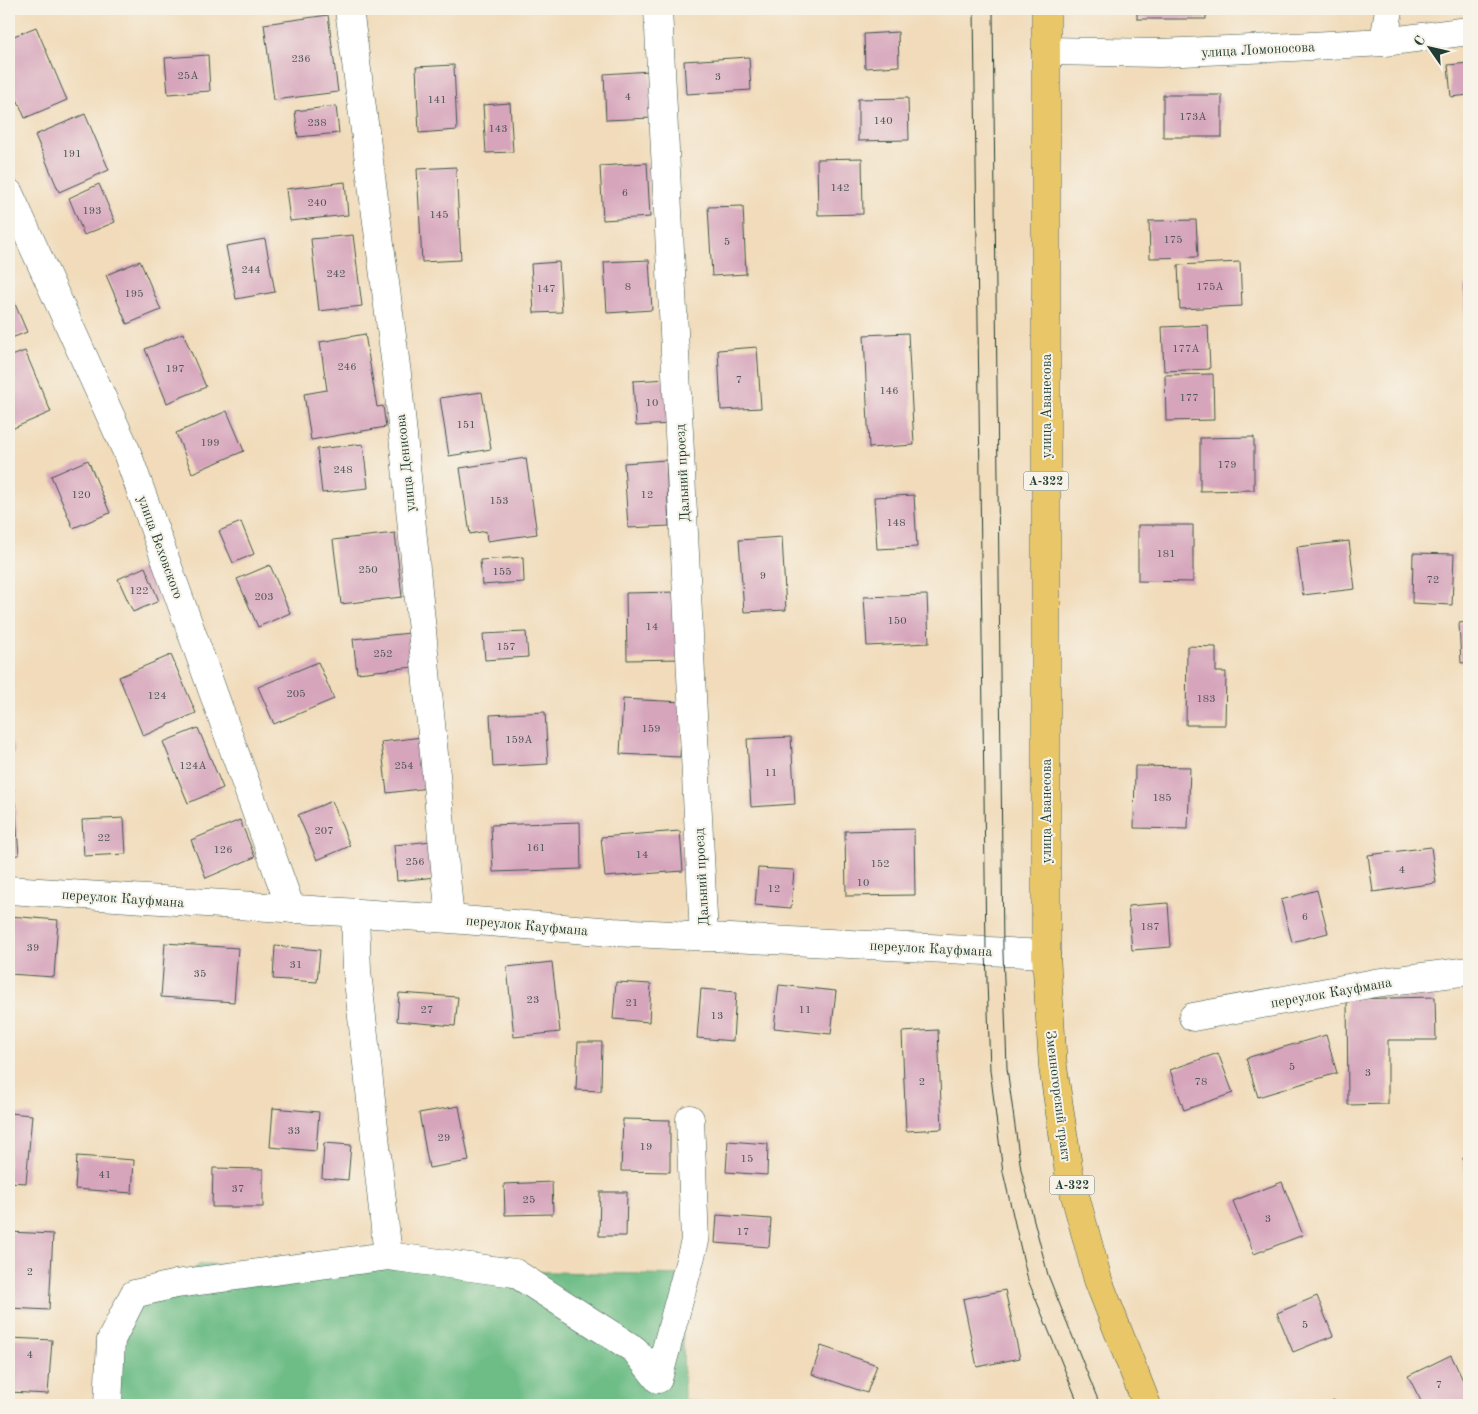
<svg xmlns="http://www.w3.org/2000/svg" width="1478" height="1414" font-family="'Old Standard TT',serif">
  <rect width="100%" height="100%" fill="#f7f3e8"/>
  <filter id="ink" filterUnits="userSpaceOnUse"><feTurbulence type="fractalNoise" baseFrequency=".02" numOctaves="2"/><feDisplacementMap in="SourceGraphic" scale="10" xChannelSelector="R" yChannelSelector="G"/><feConvolveMatrix kernelMatrix="1 2 1 2 8 2 1 2 1" color-interpolation-filters="sRGB"/></filter>
  <filter id="wash" filterUnits="userSpaceOnUse"><feTurbulence type="fractalNoise" baseFrequency=".0096" numOctaves="4" result="noise"/><feDisplacementMap in="SourceGraphic" scale="20" xChannelSelector="R" yChannelSelector="G"/><feGaussianBlur stdDeviation="1.12" result="paint"/><feColorMatrix in="noise" values="0 0 0 0 0 0 0 0 0 0 0 0 0 0 0 0 0 1.4 0 .05"/><feComposite in="paint" operator="in"/></filter>
  <g filter="url(#wash)">
    <rect width="100%" height="100%" fill="#f1dbba"/>
    <path fill="#6ebd87" stroke="#467d5e" d="M201 1264 682 1275 684 1399 715 1405H99L96 1335Z"/>
    <g id="blocks">
      <path fill="#d6a4bb" d="M408 9H434V10L409 12Z
        M1137 9H1206V19H1137Z
        M328 15 338 92 274 100 264 24Z
        M36 27 67 100 25 118 9 80V38Z
        M898 32 899 66 865 68 864 34Z
        M208 55 210 91 168 94 165 58Z
        M749 57 751 90 686 94 684 61Z
        M1469 63V95L1451 97 1448 65Z
        M454 65 457 130 419 133 416 67Z
        M650 71 652 118 606 120 604 74Z
        M1163 95H1222V137H1163Z
        M908 98 909 140 858 141V99Z
        M510 103 513 152 486 153 483 105Z
        M336 106 339 133 298 137 295 111Z
        M85 114 109 170 59 192 35 135Z
        M862 158 863 214 818 215 817 159Z
        M647 163 650 217 603 220 600 166Z
        M456 167 461 260 422 262 417 169Z
        M345 182 348 215 290 221 286 189Z
        M99 184 115 222 84 235 69 198Z
        M743 206 746 274 712 276 708 207Z
        M1196 220 1198 257 1150 258 1149 221Z
        M353 235 362 306 319 311 311 239Z
        M265 239 275 292 236 299 226 246Z
        M649 260 652 310 607 313 604 262Z
        M140 261 161 310 127 324 106 275Z
        M559 262 562 312 534 313 531 264Z
        M1240 262 1242 306 1180 309 1178 265Z
        M1464 285H1469V329H1465Z
        M9 290 27 332 9 339Z
        M1208 325 1210 369 1164 371 1162 327Z
        M183 333 206 387 167 403 145 349Z
        M908 333 914 445 869 448 864 335Z
        M365 334 377 407 383 406 386 427 311 440 304 394 327 390 320 342Z
        M757 347 761 408 721 410 718 350Z
        M25 351 51 412 9 430V357Z
        M1213 374 1214 420 1166 421 1165 375Z
        M669 379 671 424 636 426 633 381Z
        M482 392 491 449 449 456 440 398Z
        M227 411 244 451 192 473 176 433Z
        M1254 437V490L1200 491V438Z
        M363 444 368 488 322 493 317 449Z
        M526 458 537 534 487 541 486 531 470 534 460 468Z
        M88 460 110 513 73 528 51 476Z
        M666 460 669 526 628 528 624 463Z
        M914 495 917 547 877 549 874 497Z
        M241 522 254 554 233 563 219 531Z
        M1138 525H1193V582L1138 581Z
        M395 533 402 597 341 604 333 540Z
        M782 537 786 610 744 612 739 540Z
        M1349 541 1355 589 1303 595 1297 547Z
        M1413 553 1454 554 1452 605 1412 603Z
        M523 557 524 582 482 585 480 560Z
        M270 565 290 613 258 627 237 579Z
        M145 567 159 601 133 612 118 579Z
        M678 592 679 659 627 660 626 593Z
        M927 595 929 643 867 646 864 597Z
        M1469 622V662L1461 663 1459 623Z
        M526 632 528 657 485 660 483 634Z
        M410 633 414 667 357 673 353 639Z
        M1187 646 1216 647V672H1226L1225 725H1186Z
        M171 655 196 713 143 736 119 677Z
        M318 662 334 699 274 724 258 687Z
        M623 699 683 702 680 757 620 754Z
        M545 712 548 764 493 767 490 715Z
        M198 728 223 788 188 803 163 742Z
        M9 737 15 752 9 755Z
        M422 737 428 788 387 793 381 742Z
        M791 737 795 804 751 807 747 739Z
        M1135 766 1190 767 1188 829 1134 828Z
        M13 781 19 855 9 856V782Z
        M332 801 350 846 317 860 298 815Z
        M124 818 126 854 84 856 82 820Z
        M240 820 255 857 206 878 191 840Z
        M580 822 581 869 493 872 491 825Z
        M914 829 915 895 846 896 845 831Z
        M680 831 683 871 605 877 601 837Z
        M432 841 436 877 397 881 394 845Z
        M1431 847 1436 883 1373 892 1368 855Z
        M758 868 794 870 791 908 755 905Z
        M1317 890 1328 933 1292 942 1281 900Z
        M1168 903 1171 947 1132 950 1128 906Z
        M9 916 58 920 54 977 9 974Z
        M165 943 238 948 234 1002 161 997Z
        M275 946 320 950 317 982 273 979Z
        M552 962 560 1032 514 1037 507 967Z
        M616 982 651 984 649 1022 613 1019Z
        M779 985 836 991 831 1034 774 1028Z
        M701 989 736 992 733 1041 697 1038Z
        M399 993 458 997 455 1026 397 1021Z
        M1435 997 1436 1040H1388V1104L1348 1105 1347 999Z
        M938 1030 942 1129 906 1131 902 1032Z
        M1326 1035 1337 1073 1258 1097 1246 1058Z
        M578 1042H602L601 1091 576 1090Z
        M1218 1053 1233 1093 1184 1110 1170 1070Z
        M459 1106 469 1161 429 1168 419 1113Z
        M273 1108 319 1112 316 1151 270 1147Z
        M9 1113 32 1115 26 1183 9 1182Z
        M623 1119 670 1120V1172L621 1171Z
        M728 1141 768 1144 767 1175 726 1172Z
        M324 1143 351 1145 348 1180 322 1178Z
        M77 1156 134 1160 132 1193 75 1189Z
        M1469 1157V1190H1468L1463 1158Z
        M213 1168 263 1169V1207H212Z
        M552 1182 553 1214 505 1215 504 1184Z
        M1282 1182 1303 1235 1254 1254 1233 1201Z
        M600 1192H627L626 1236H599Z
        M717 1215 771 1219 769 1247 715 1243Z
        M9 1232 53 1234 49 1310 9 1308Z
        M1005 1290 1020 1358 977 1367 963 1299Z
        M1317 1296 1333 1336 1293 1352 1277 1313Z
        M10 1338 52 1340 48 1394 9 1392Z
        M821 1346 877 1365 867 1393 812 1374Z
        M1451 1355 1469 1393V1402L1463 1405H1423L1408 1376Z
        M1334 1400 1336 1405H1323Z"/>
    </g>
  </g>
  <g filter="url(#ink)">
    <use href="#blocks" fill-opacity="0" stroke="#3e5548" stroke-width="1"/>
    <g fill="none" stroke-linecap="round" stroke-linejoin="round">
      <g stroke="#3e5548" stroke-width="29">
        <path id="minor" d="M349 9 397 374 450 919
          M658 9 704 937
          M1384 42 1389 9
          M1046 51 1160 53 1293 47 1384 42 1469 31
          M9 193 126 450 291 909
          M9 890 450 919 613 932 1046 954
          M355 913 357 971 388 1256
          M1193 1017 1375 983 1469 971
          M658 1379 695 1241 690 1119
          M108 1405 111 1340 134 1294 176 1284 388 1256 515 1273 635 1350 658 1379"/>
      </g>
      <g stroke="#3e5548" stroke-width="29">
        <path id="highway" d="M1046 9V954L1053 1067 1069 1173 1098 1280 1147 1405"/>
      </g>
      <use href="#minor" stroke="#fff" stroke-width="28"/>
      <use href="#highway" stroke="#e9c769" stroke-width="28"/>
      <path stroke="#1f3d34" stroke-width="1" d="M974 9 986 951 990 1070 1003 1172 1028 1280 1079 1405
        M993 9 1003 952 1007 1068 1021 1170 1048 1275 1100 1405"/>
    </g>
  </g>
  <g text-anchor="middle" stroke-width="4" stroke-linejoin="round" paint-order="stroke">
    <g font-size="11" fill="#4d5756">
      <text x="301" y="62">236</text>
      <text x="188" y="79">25А</text>
      <text x="718" y="80">3</text>
      <text x="628" y="100">4</text>
      <text x="437" y="103">141</text>
      <text x="1193" y="120">173А</text>
      <text x="883" y="124">140</text>
      <text x="317" y="126">238</text>
      <text x="498" y="132">143</text>
      <text x="72" y="157">191</text>
      <text x="840" y="191">142</text>
      <text x="625" y="196">6</text>
      <text x="317" y="206">240</text>
      <text x="92" y="214">193</text>
      <text x="439" y="218">145</text>
      <text x="1173" y="243">175</text>
      <text x="727" y="245">5</text>
      <text x="251" y="273">244</text>
      <text x="336" y="277">242</text>
      <text x="628" y="290">8</text>
      <text x="1210" y="290">175А</text>
      <text x="546" y="292">147</text>
      <text x="134" y="297">195</text>
      <text x="1186" y="352">177А</text>
      <text x="347" y="370">246</text>
      <text x="175" y="372">197</text>
      <text x="739" y="383">7</text>
      <text x="889" y="394">146</text>
      <text x="1189" y="401">177</text>
      <text x="652" y="406">10</text>
      <text x="466" y="428">151</text>
      <text x="210" y="446">199</text>
      <text x="1227" y="468">179</text>
      <text x="343" y="473">248</text>
      <text x="81" y="498">120</text>
      <text x="647" y="498">12</text>
      <text x="499" y="504">153</text>
      <text x="896" y="526">148</text>
      <text x="1166" y="557">181</text>
      <text x="368" y="573">250</text>
      <text x="502" y="575">155</text>
      <text x="763" y="579">9</text>
      <text x="1433" y="583">72</text>
      <text x="139" y="594">122</text>
      <text x="264" y="600">203</text>
      <text x="897" y="624">150</text>
      <text x="652" y="630">14</text>
      <text x="506" y="650">157</text>
      <text x="383" y="657">252</text>
      <text x="296" y="697">205</text>
      <text x="157" y="699">124</text>
      <text x="1206" y="702">183</text>
      <text x="651" y="732">159</text>
      <text x="519" y="743">159А</text>
      <text x="193" y="769">124А</text>
      <text x="404" y="769">254</text>
      <text x="771" y="776">11</text>
      <text x="1162" y="801">185</text>
      <text x="324" y="834">207</text>
      <text x="104" y="841">22</text>
      <text x="536" y="851">161</text>
      <text x="223" y="853">126</text>
      <text x="642" y="858">14</text>
      <text x="415" y="865">256</text>
      <text x="880" y="867">152</text>
      <text x="1402" y="873">4</text>
      <text x="863" y="886">10</text>
      <text x="774" y="892">12</text>
      <text x="1305" y="920">6</text>
      <text x="1150" y="930">187</text>
      <text x="33" y="951">39</text>
      <text x="296" y="968">31</text>
      <text x="200" y="977">35</text>
      <text x="533" y="1003">23</text>
      <text x="632" y="1006">21</text>
      <text x="427" y="1013">27</text>
      <text x="805" y="1013">11</text>
      <text x="717" y="1019">13</text>
      <text x="1292" y="1070">5</text>
      <text x="1368" y="1076">3</text>
      <text x="922" y="1085">2</text>
      <text x="1201" y="1085">78</text>
      <text x="294" y="1134">33</text>
      <text x="444" y="1141">29</text>
      <text x="646" y="1150">19</text>
      <text x="747" y="1162">15</text>
      <text x="105" y="1178">41</text>
      <text x="238" y="1192">37</text>
      <text x="529" y="1203">25</text>
      <text x="1268" y="1222">3</text>
      <text x="743" y="1235">17</text>
      <text x="30" y="1275">2</text>
      <text x="1305" y="1328">5</text>
      <text x="30" y="1358">4</text>
      <text x="1439" y="1388">7</text>
    </g>
    <g fill="#f7f3e8" stroke="#60746a" stroke-width="1">
      <rect x="1023.5" y="471.5" width="45" height="19" rx="4"/>
      <rect x="1049.5" y="1175.5" width="45" height="19" rx="4"/>
    </g>
    <g font-size="12" font-weight="bold" fill="#1f3d34">
      <text x="1046" y="485">А-322</text>
      <text x="1072" y="1189">А-322</text>
    </g>
    <g font-size="14" fill="#1f3d34" stroke="#f7f3e8">
      <text transform="translate(1258 49) rotate(-3)" y="5">улица Ломоносова</text>
      <text transform="translate(1046 406) rotate(-90)" y="5">улица Аванесова</text>
      <text transform="translate(405 463) rotate(-96)" y="5">улица Денисова</text>
      <text transform="translate(682 473) rotate(-93)" y="5">Дальний проезд</text>
      <text transform="translate(161 547) rotate(70)" y="5">улица Веховского</text>
      <text transform="translate(1046 811) rotate(-90)" y="5">улица Аванесова</text>
      <text transform="translate(701 877) rotate(-93)" y="5">Дальний проезд</text>
      <text transform="translate(123 898) rotate(4)" y="5">переулок Кауфмана</text>
      <text transform="translate(527 925) rotate(5)" y="5">переулок Кауфмана</text>
      <text transform="translate(931 948) rotate(3)" y="5">переулок Кауфмана</text>
      <text transform="translate(1331 992) rotate(-10)" y="5">переулок Кауфмана</text>
      <text transform="translate(1059 1096) rotate(83)" y="5">Змеиногорский тракт</text>
    </g>
  </g>
  <rect width="1478" height="1414" fill="none" stroke="#f7f3e8" stroke-width="30"/>
  <g transform="translate(1430 48) rotate(304)" stroke="#f7f3e8" stroke-width="4" paint-order="stroke">
  <path d="M0-4L9 19L0 12L-9 19Z" fill="#1f3d34"/>
  <text y="-8" font-size="14" font-weight="bold" text-anchor="middle" fill="#1f3d34">С</text>
  </g>
</svg>
